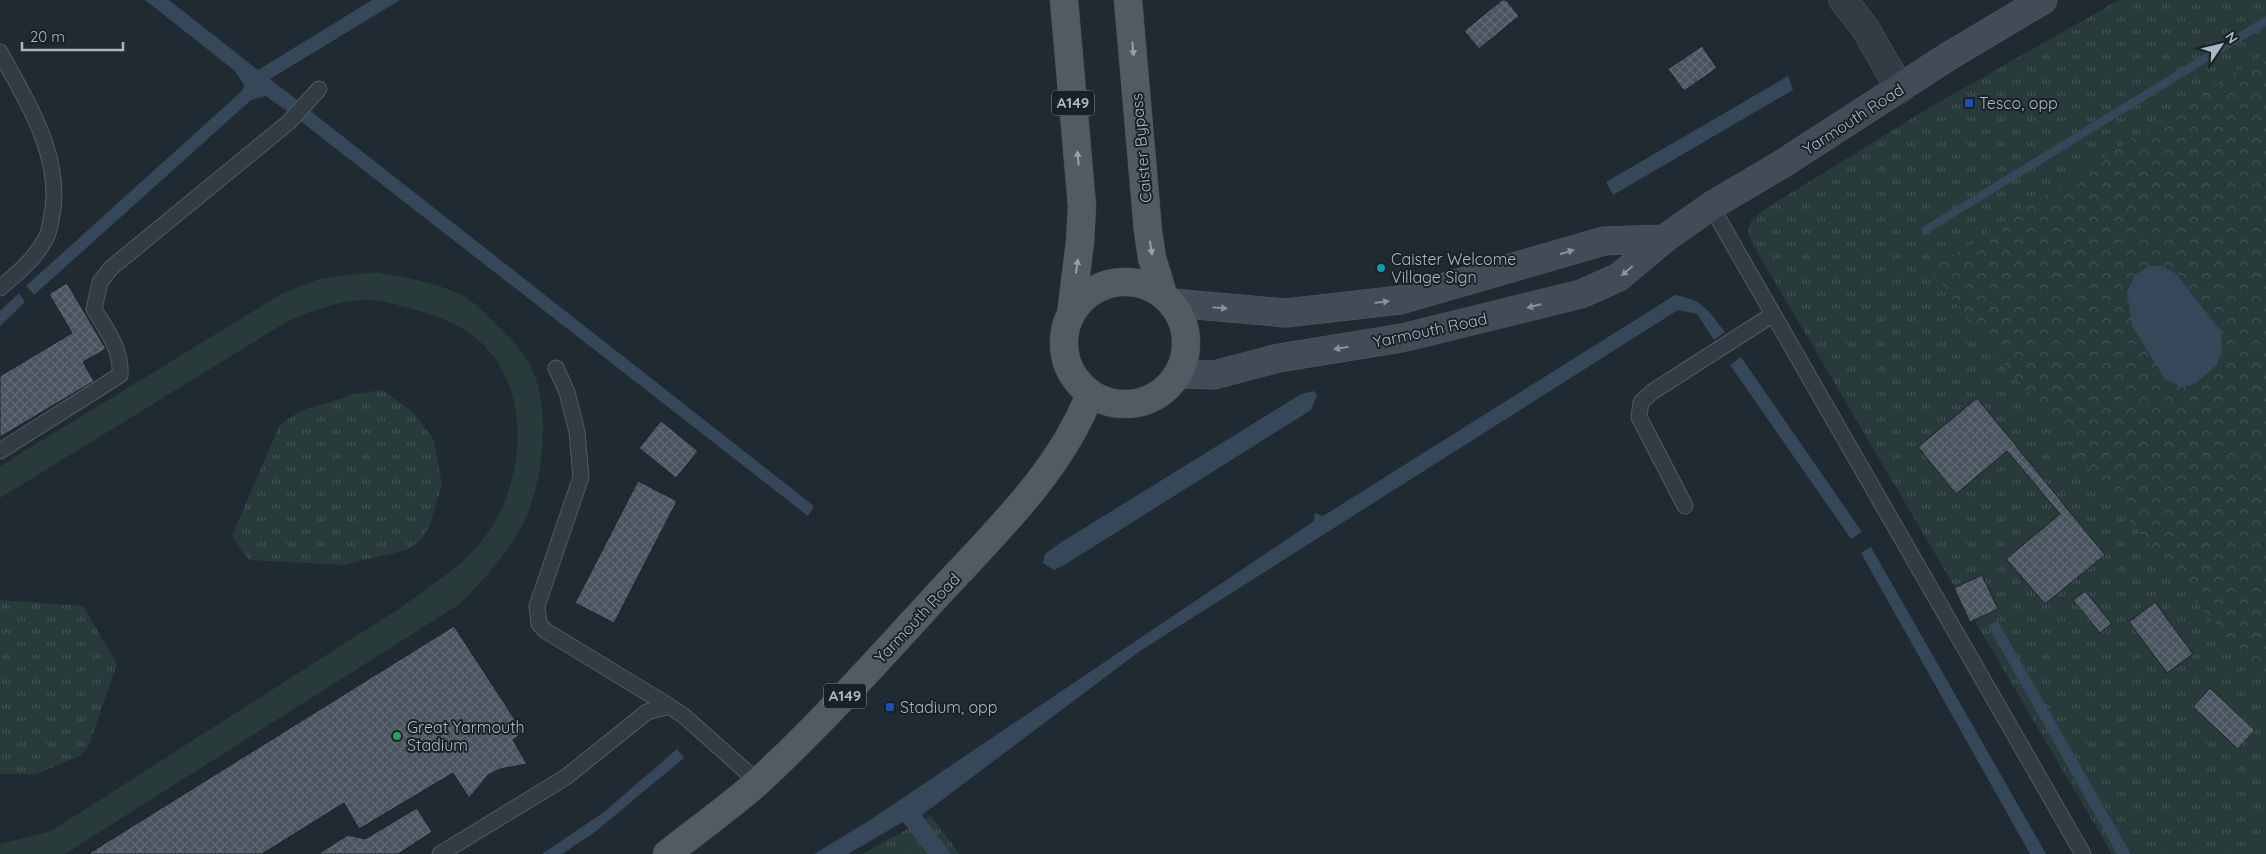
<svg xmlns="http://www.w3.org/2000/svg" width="2266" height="854" font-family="Quicksand,sans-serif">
  <defs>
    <pattern id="grass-tufts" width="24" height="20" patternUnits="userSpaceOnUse" patternTransform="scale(1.25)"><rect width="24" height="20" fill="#283a39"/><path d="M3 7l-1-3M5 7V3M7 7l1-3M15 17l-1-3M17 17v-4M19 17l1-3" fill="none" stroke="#445454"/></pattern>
    <pattern id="forest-crowns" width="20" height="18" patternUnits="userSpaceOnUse" patternTransform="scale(1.25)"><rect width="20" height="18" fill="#283a39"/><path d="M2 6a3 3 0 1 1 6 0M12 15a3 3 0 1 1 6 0" fill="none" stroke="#445454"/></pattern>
    <pattern id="building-cross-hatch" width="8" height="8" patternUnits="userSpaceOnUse" patternTransform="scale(1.25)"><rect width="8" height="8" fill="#49545f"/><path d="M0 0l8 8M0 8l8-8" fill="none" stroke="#616a74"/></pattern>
  </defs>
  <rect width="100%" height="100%" fill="#202a33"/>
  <path fill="url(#grass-tufts)" d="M2119 0H2266V854H2112L1752 243 1748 230 1752 220 1762 211 1932 106Z
    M382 390 413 412 434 440 442 485 429 527 420 541 407 550 344 565 249 560 232 536 279 426 300 411 356 394Z
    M0 600 83 606 117 664 89 745 82 755 36 774H0Z
    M931 816 960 854H862Z"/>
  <path fill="url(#forest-crowns)" d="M2266 52V686L2116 504 1930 270Z"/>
  <path fill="#283a39" d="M377 272C405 277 432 282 458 293 474 300 489 318 502 330 512 340 524 352 530 365 551 404 544 473 528 513 513 549 486 577 460 604L68 852 63 854H0V844L51 831 403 606C431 585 463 566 484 538 528 481 534 377 469 333 452 321 432 315 413 309 398 305 380 299 365 300 337 301 313 311 288 321L0 498V466L283 293 322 278Z"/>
  <path fill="#354759" d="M145 0H169L258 70 372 0H400L270 79 301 103 291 114 266 96 251 100 34 295 26 286 243 90 244 85 235 71Z
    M2266 16V26L1925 235 1921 228Z
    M1788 76 1793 90 1613 195 1606 182Z
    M308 109 814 506 808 516 299 120Z
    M2149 266H2162L2175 273 2221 331 2222 349 2217 365 2195 384 2182 387 2165 379 2132 326 2127 292 2135 275Z
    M19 293 25 302 0 326V311Z
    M1675 295C1703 299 1709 312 1725 332L1714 340 1697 314 1678 310 1140 651 922 815 951 854H928L903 822 848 854H814L870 820 1314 521 1315 513 1323 516Z
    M1741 357 1862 532 1851 539 1730 365Z
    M1314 391 1317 395 1311 410 1066 564 1054 570 1043 563 1045 554 1060 543 1301 394Z
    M1871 547 2046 854H2030L1861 553Z
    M1997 620 2131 854H2117L1988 626Z
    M677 749 684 758 595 832 562 854H542L604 812Z"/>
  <path fill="url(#building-cross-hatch)" stroke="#1b232a" d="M1502 0H1506L1519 16 1479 49 1464 31Z
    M1702 46 1717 68 1684 91 1668 69Z
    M67 283 106 349 83 362 94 381 0 437V376L72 333 49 294Z
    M1977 398 2105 555 2045 604 2006 559 2060 514 2007 451 1956 494 1918 447Z
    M661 421 698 451 676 478 639 448Z
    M638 481 677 501 614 623 575 603Z
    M1982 575 1998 609 1970 622 1954 588Z
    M2085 591 2112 624 2100 633 2073 600Z
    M2155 602 2193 654 2167 673 2129 622Z
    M454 626 523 732 513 740 527 764 500 769 488 775 469 798 453 773 359 829 344 803 262 854H88Z
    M2210 688 2255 730 2238 749 2193 707Z
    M417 808 432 832 398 854H318L348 835 365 839Z"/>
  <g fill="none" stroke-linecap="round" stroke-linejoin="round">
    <g stroke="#515a62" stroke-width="17">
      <path id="lane" d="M0 52C27 102 65 160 51 220 50 226 49 233 46 238 35 259 18 273 0 288
        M1711 206 2083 854
        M556 368 567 392 577 432 581 477 537 606 539 624 546 631 669 706
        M0 451 120 375C122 350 106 329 94 309L100 282 111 268 289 122 319 89
        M1685 506 1639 417 1641 402 1652 392 1772 315
        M440 854 566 777 647 712 669 706 684 716 758 782"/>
    </g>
    <g stroke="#515a62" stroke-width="29">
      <path id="street" d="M1843 0 1865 28 1900 89"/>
    </g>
    <g stroke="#515a62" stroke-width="29">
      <path id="secondary" d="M1172 303 1286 313 1400 300 1604 241 1664 239
        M1179 374 1214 375 1279 358 1402 338 1581 294 1619 277 1664 239 1711 206 1782 164 1949 56 2043 0"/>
    </g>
    <g stroke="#3d454d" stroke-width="29">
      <path id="primary" d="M1064 0 1082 206 1080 242 1071 314
        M1128 0 1148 231 1152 258 1163 294
        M1064 343a61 61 0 1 1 122 0a61 61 0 1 1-122 0Z
        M667 854C697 830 730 807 759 781 825 720 884 653 945 587 999 529 1061 469 1090 394"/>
    </g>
    <use href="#lane" stroke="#333c44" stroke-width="15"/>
    <use href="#street" stroke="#333c44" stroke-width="28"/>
    <use href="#secondary" stroke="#424b56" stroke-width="28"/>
    <use href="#primary" stroke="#515b64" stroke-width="28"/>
  </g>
  <defs><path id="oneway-solid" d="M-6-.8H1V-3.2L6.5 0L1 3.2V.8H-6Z" transform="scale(1.25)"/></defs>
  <g fill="#96a0aa">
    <use href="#oneway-solid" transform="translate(1133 49) rotate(85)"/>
    <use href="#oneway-solid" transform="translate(1078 158) rotate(-95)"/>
    <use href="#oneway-solid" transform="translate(1151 248) rotate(81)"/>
    <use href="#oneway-solid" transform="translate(1077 266) rotate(-82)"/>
  </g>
  <g fill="#88919c">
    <use href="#oneway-solid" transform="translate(1567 252) rotate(-17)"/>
    <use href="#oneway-solid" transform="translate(1627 271) rotate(139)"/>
    <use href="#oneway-solid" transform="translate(1382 302) rotate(-7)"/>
    <use href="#oneway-solid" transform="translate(1534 306) rotate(166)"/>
    <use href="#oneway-solid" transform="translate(1220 308) rotate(5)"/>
    <use href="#oneway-solid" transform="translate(1341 348) rotate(171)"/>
  </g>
  <g fill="#1a4fb4" stroke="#192128" stroke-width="2">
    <rect x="1964" y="98" width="10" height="10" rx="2.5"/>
    <rect x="885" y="702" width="10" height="10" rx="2.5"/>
  </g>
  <circle fill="#0f9aa8" stroke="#192128" stroke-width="2" cx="1381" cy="268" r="5"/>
  <circle fill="#2e9e5b" stroke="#192128" stroke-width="2" cx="397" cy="736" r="5"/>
  <g text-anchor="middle" stroke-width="4" stroke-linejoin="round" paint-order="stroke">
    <g fill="#192128" stroke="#818a93" stroke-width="1">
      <rect x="1052" y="90.5" width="42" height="25" rx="4"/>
      <rect x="824" y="683.5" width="42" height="25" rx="4"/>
    </g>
    <g font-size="15" font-weight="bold" fill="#adb7c1">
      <text x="1073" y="108">A149</text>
      <text x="845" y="701">A149</text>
    </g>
    <g font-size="16" fill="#adb7c1" stroke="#192128" text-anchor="start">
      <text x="1979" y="109">Tesco, opp</text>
      <text x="1391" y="265">Caister Welcome<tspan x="1391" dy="18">Village Sign</tspan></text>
      <text x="900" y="713">Stadium, opp</text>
      <text x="407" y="733">Great Yarmouth<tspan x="407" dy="18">Stadium</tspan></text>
    </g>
    <g font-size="16" fill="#adb7c1" stroke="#192128">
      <text transform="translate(1853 119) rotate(-33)" y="6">Yarmouth Road</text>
      <text transform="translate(1141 148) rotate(-95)" y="6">Caister Bypass</text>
      <text transform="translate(1430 330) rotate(-12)" y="6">Yarmouth Road</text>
      <text transform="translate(917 618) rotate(-47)" y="6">Yarmouth Road</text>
    </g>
  </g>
  <g transform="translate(2221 45) rotate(55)" stroke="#192128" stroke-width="4" paint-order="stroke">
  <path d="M0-4L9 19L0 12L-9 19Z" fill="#adb7c1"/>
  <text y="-8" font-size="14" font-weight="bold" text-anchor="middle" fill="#adb7c1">N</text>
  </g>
  <path d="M22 42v8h101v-8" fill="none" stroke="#adb7c1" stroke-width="2.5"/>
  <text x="30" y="42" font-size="15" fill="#adb7c1" stroke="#192128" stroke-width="4" paint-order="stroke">20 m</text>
</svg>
